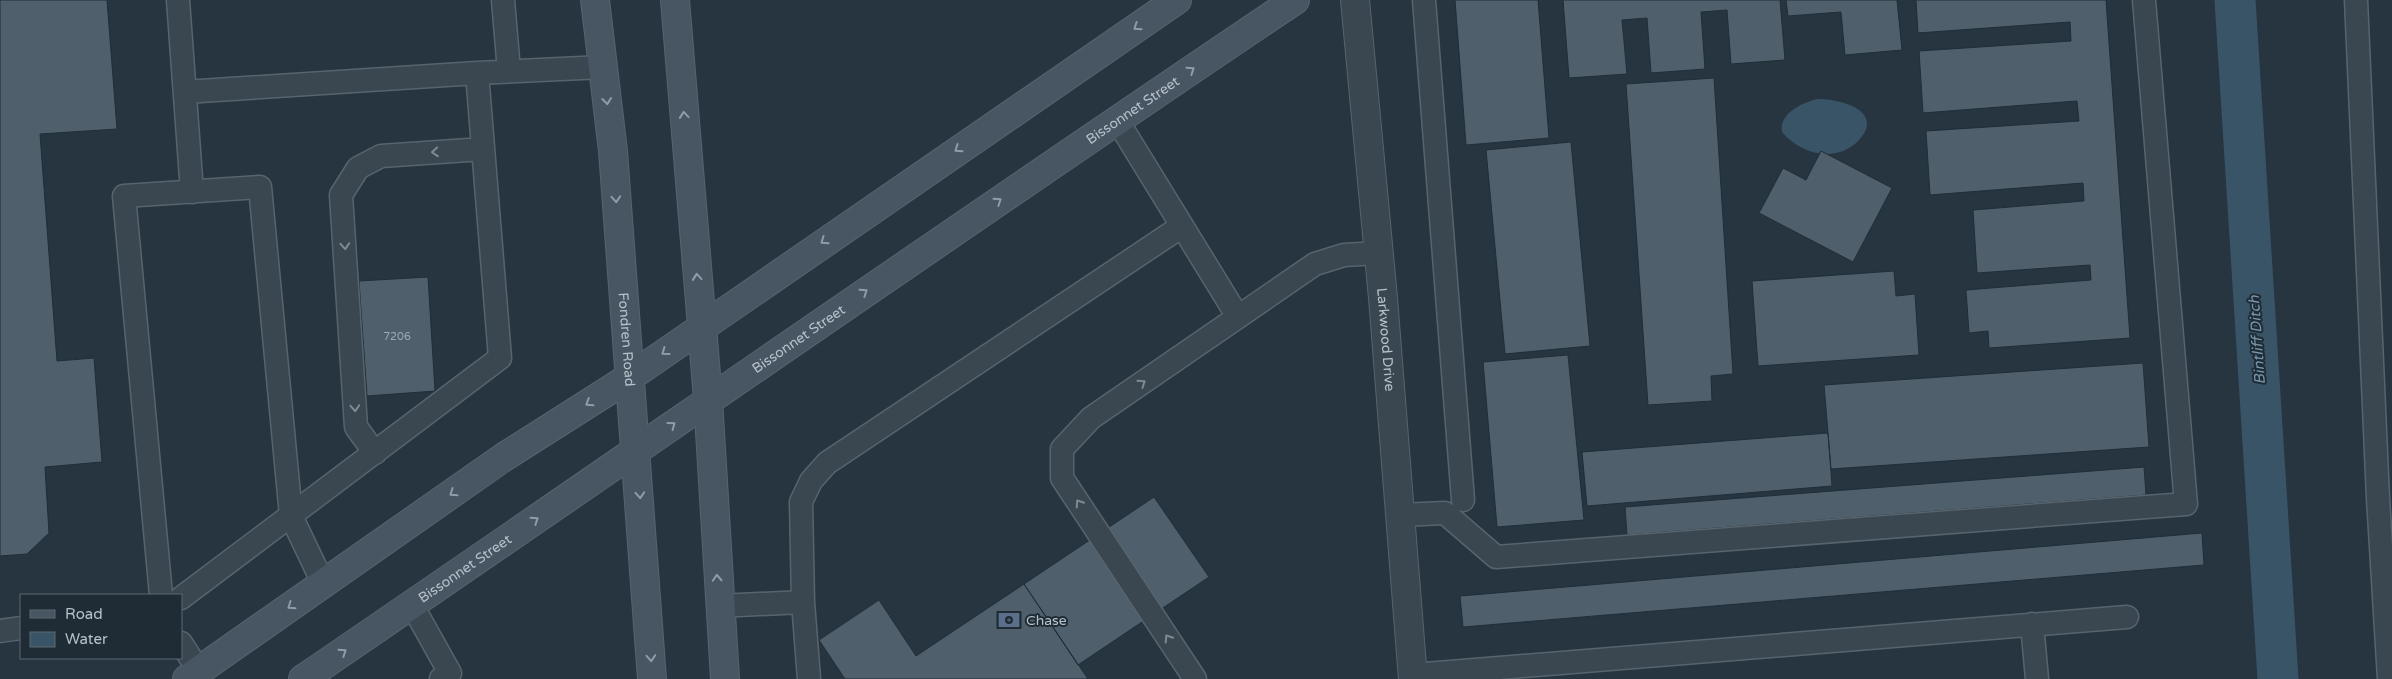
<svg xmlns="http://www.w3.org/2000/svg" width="2392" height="679" font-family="'Varela Round',sans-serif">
  <rect width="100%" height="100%" fill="#263540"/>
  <path fill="#3a5467" d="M1817 99C1831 99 1868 104 1867 125 1867 130 1863 135 1860 139 1838 164 1801 155 1782 132 1779 113 1802 103 1817 99Z"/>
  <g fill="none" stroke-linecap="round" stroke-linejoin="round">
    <path stroke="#3a5467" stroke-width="41" d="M2235 0 2278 679"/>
  </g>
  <path fill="#4f5f6b" stroke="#212e37" d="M0 0H107L117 129 40 134 57 361 94 358 102 462 45 467 49 533 27 554 0 556Z
    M1455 0H1538L1549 138 1466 145Z
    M1563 0H1780L1785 60 1731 64 1727 10 1701 12 1705 69 1651 73 1647 18 1622 20 1627 74 1569 78Z
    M1786 0H1897L1902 50 1845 55 1841 12 1788 16Z
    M1916 0H2106L2130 338 1989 348 1988 331 1969 333 1966 290 2091 280 2090 265 1977 273 1973 210 2084 201 2083 183 1930 195 1926 131 2079 121 2077 101 1923 113 1919 51 2071 41 2070 22 1918 33Z
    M1714 78 1733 374 1711 376 1712 401 1648 405 1626 84Z
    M1571 142 1590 346 1505 354 1486 150Z
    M1821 151 1892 188 1853 262 1759 213 1783 168 1806 180Z
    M1894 271 1896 296 1915 294 1919 355 1758 366 1752 281Z
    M428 277 435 391 367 396 359 281Z
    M1568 355 1584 520 1497 527 1483 362Z
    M2143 363 2149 447 1831 469 1824 385Z
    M1828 433 1832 486 1587 506 1582 452Z
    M2144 467 2146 495 1627 535 1625 507Z
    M1154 497 1209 577 1078 665 1024 584Z
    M2202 533 2204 565 1463 627 1460 596Z
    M1024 584 1088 679H845L819 640 879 600 916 656Z"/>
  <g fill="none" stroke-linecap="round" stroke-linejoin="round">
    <g stroke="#58646d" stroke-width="25">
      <path id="service" d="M178 0 192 192
        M503 0 509 71
        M1424 0 1463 500
        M2356 0 2378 498 2389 679
        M185 92 477 73 603 67
        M1117 120 1238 317
        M375 453 356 427 341 195 358 168 381 156 483 149
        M1400 515 1445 513 1496 557 2186 504 2144 0
        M161 595 124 196 260 187 291 516 323 583
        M181 598 500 358 477 73
        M412 605 450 673 441 679
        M719 606 803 602
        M2032 624 2037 679
        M0 631 21 628
        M181 643 199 671
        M1413 675 2127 617
        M809 679 803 602 801 502 811 481 827 463 1182 226
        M1195 679 1062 478V449L1091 418 1315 264 1344 255 1379 253"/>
    </g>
    <g stroke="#58646d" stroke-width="30">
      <g id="minor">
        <path id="s1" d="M1355 0 1383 298 1413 679"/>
      </g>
    </g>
    <g stroke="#58646d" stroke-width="30">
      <g id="secondary">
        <path id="s2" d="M595 0 613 151 652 679"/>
        <path d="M675 0 708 399 725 679"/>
        <path d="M187 679 504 457 630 377 1177 0"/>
        <path id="s3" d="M303 679C634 453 962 224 1295 0"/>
      </g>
    </g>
    <use href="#service" stroke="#3a4750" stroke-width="22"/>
    <use href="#minor" stroke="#3a4750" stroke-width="28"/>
    <use href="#secondary" stroke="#485663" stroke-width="28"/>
  </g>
  <defs><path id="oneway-chevron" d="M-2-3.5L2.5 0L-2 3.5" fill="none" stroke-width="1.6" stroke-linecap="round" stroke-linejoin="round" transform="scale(1.25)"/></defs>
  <g stroke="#909ca6">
    <use href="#oneway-chevron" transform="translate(1137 27) rotate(146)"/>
    <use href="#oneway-chevron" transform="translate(1191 70) rotate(-34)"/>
    <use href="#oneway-chevron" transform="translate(607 101) rotate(83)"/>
    <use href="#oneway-chevron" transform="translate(684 115) rotate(-95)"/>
    <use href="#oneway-chevron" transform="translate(958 149) rotate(145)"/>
    <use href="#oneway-chevron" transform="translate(616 199) rotate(86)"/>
    <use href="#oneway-chevron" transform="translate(998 201) rotate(-34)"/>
    <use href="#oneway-chevron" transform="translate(824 241) rotate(145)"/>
    <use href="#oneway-chevron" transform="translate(697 277) rotate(-95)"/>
    <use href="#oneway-chevron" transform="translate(864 292) rotate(-34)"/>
    <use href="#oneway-chevron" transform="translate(665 352) rotate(144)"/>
    <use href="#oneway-chevron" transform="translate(589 403) rotate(147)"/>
    <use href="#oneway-chevron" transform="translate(672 425) rotate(-36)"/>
    <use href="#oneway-chevron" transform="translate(453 493) rotate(145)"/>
    <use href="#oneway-chevron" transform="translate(640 495) rotate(86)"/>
    <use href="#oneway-chevron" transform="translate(535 520) rotate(-34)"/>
    <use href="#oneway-chevron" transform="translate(717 578) rotate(-93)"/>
    <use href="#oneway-chevron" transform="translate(291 606) rotate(145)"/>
    <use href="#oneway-chevron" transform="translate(343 652) rotate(-34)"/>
    <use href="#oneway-chevron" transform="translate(651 658) rotate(86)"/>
  </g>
  <g stroke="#7f8a93">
    <use href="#oneway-chevron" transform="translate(435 152) rotate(176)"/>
    <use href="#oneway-chevron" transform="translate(345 246) rotate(86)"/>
    <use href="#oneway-chevron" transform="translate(1142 383) rotate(-35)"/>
    <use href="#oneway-chevron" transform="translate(355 408) rotate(86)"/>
    <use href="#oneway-chevron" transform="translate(1079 503) rotate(-123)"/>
    <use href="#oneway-chevron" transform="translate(1168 638) rotate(-123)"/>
  </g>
  <defs>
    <g id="bank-bare" transform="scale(1.725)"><path d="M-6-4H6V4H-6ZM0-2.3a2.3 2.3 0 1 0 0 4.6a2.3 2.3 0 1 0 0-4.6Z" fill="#5c6f8a" stroke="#1f2c35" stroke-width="2.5" paint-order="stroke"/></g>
  </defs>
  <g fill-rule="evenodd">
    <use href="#bank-bare" x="1009" y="620"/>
  </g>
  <g text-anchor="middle" stroke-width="4" stroke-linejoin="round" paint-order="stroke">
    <g font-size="11" fill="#9da8b2">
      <text x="397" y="340">7206</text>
    </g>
    <g font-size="14" fill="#b7c1ca" stroke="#1f2c35">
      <text dy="5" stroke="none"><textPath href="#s3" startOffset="1006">Bissonnet Street</textPath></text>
      <text dy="5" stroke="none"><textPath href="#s3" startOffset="601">Bissonnet Street</textPath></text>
      <text dy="5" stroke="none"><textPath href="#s2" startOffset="341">Fondren Road</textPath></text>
      <text dy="5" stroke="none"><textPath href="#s1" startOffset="341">Larkwood Drive</textPath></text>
      <text dy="5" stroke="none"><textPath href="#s3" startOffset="196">Bissonnet Street</textPath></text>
    </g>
    <g font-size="14" fill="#b7c1ca" stroke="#1f2c35" text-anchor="start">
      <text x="1026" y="625">Chase</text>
    </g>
    <g font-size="15" font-style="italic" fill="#7796ad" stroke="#1f2c35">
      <text transform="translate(2257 340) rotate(-94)" y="5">Bintliff Ditch</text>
    </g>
  </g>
  <rect x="20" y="594" width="162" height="65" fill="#1f2c35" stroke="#5c6871"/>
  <rect x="30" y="610" width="25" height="8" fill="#485663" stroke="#5c6871"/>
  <text x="65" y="619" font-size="15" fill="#b7c1ca">Road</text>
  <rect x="30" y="632" width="25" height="15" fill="#3a5467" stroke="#5c6871"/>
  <text x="65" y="644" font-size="15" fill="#b7c1ca">Water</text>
</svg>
